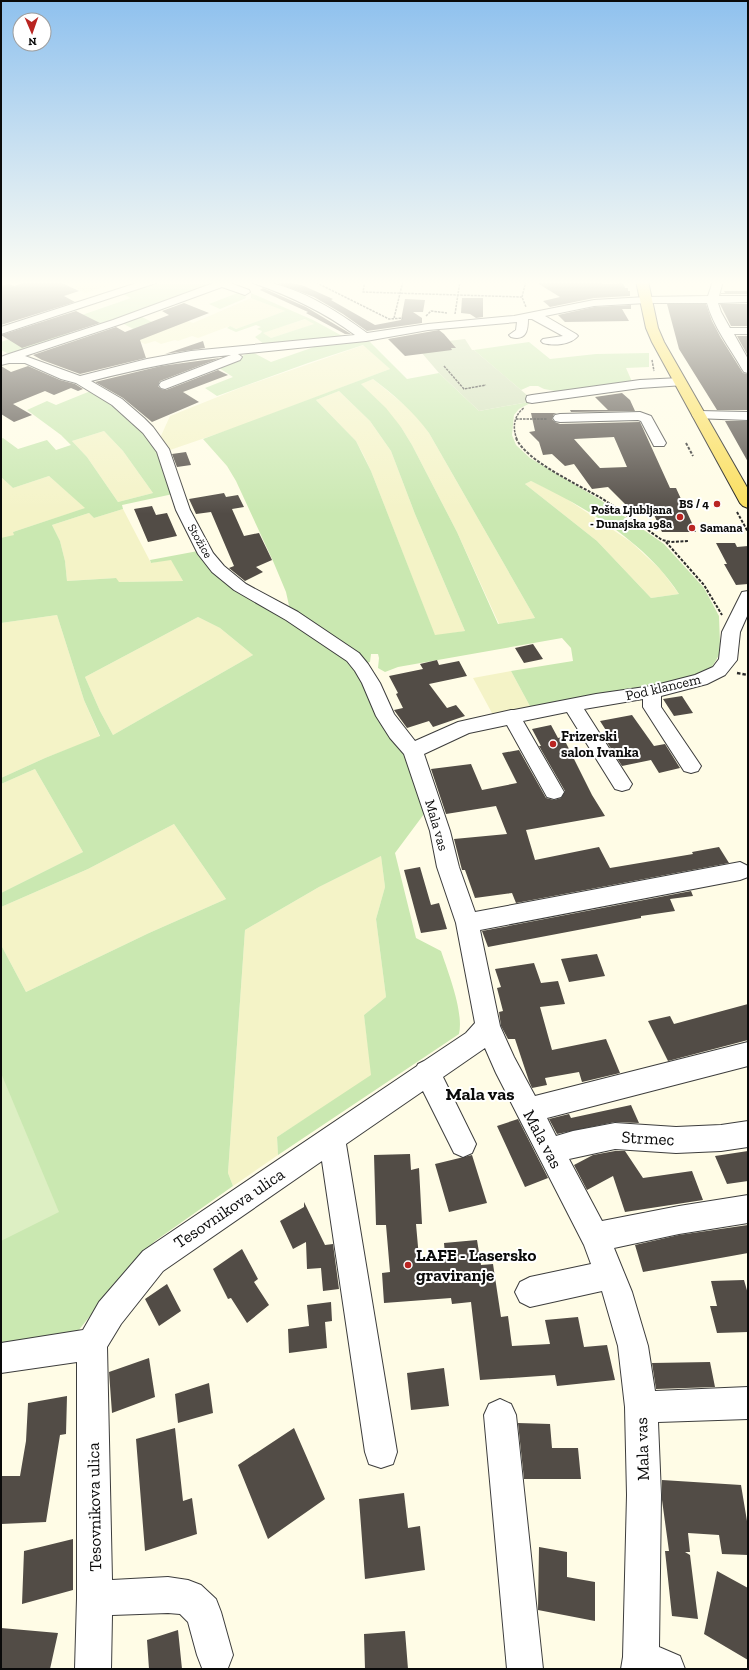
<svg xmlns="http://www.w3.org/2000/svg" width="749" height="1670" font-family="'Zilla Slab',serif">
  <rect width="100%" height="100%" fill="#fffce6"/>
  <path fill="#f4f3c7" d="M89 281H119L121 282 85 293 72 286Z
    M251 298 285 311 236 329 230 326 198 338 192 336 178 341 175 340 161 344 155 341 145 344 127 337 178 317 193 323Z
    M306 319 315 324 271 338 262 333Z
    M364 345 390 369 237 427 170 450 160 438 170 416 245 386Z
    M373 379 407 407 419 419 429 433 535 618 499 624 457 532 412 445 401 427 360 383Z
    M339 391 370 421 391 451 415 514 465 631 435 636 371 471 363 454 356 441 316 400Z
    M104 431 123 451 153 493 118 502 87 457 72 441Z
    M49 476 86 508 13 532 15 535 2 539 1 477 13 488Z
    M531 481 561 495 631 542 661 570 679 594 651 598 597 541 525 484Z
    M123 509 151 563 171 559 183 581 118 582 115 578 67 581 65 561 60 541 52 525 89 513 94 518Z
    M57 615 84 700 100 737 45 758 1 778V623Z
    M198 617 220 628 253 655 113 735 100 711 85 677Z
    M511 671 531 708 493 715 473 678Z
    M35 769 83 852 1 893V784Z
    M174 824 226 899 149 933 26 992 1 945V907L88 869Z
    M381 856 385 887 376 919 386 997 364 1015 372 1076 277 1137 278 1155 233 1186 228 1173 245 930 319 887Z"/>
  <path fill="#cae8b1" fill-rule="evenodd" d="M157 281H204L215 284 103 325 82 315 131 298 121 293Z
    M240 292 245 294 246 298 220 309 209 304Z
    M251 293 313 320 346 338 265 345 255 337 261 333 262 331 257 329 261 327 256 325 236 332 227 328 230 326 236 329 285 311 251 298ZM305 319 314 324 271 338 263 333Z
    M140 316 158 325 139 332 120 322Z
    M53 324 74 335 11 355 1 350V342Z
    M368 340 407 379 439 373 479 411 534 401 519 409 514 415 512 435 516 445 530 458 599 499 664 544 704 588 719 616 720 644 719 655 712 667 682 681 531 708 511 671 573 661 571 648 562 638 398 667 385 672 378 668 379 658 378 654H371L370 662 365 663 290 610 286 592 273 561 236 481 227 466 203 439 390 369 363 345 308 363 217 396 205 388 233 377 216 366 252 352 271 362 317 346ZM373 379C394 395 413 411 429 433L535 618 498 624 457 532 412 445 401 427 386 408 361 384ZM339 391 370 421 391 451 415 514 465 631 435 635 371 471 356 441 316 400ZM531 481C585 507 646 542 679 594L651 598 597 541 525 484Z
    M529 342 550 359 596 354 649 353V367L626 368 633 384 560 394 555 391 544 389 538 386H530L521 390 474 350Z
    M93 390 130 417 159 453 173 494 122 505 123 509 94 518 89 513 52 525 60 541 65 561 67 581 116 578 119 582 183 581 171 560 151 563 150 560 198 551 253 598 350 661 414 769 427 810 395 853 416 938 441 951C448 972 464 1012 459 1034L278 1155 277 1137 371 1075 364 1015 386 997 376 919 385 887 381 856 319 887 245 930 228 1173 233 1186 155 1241 110 1291 74 1336 1 1348V945L26 992 149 933 226 899 174 824 88 869 1 907V893L83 852 35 769 1 784V778L45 758 100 736 84 700 57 615 1 623V538L14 535 13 532 85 508 49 476 13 488 1 477V439L3 438 18 449 47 440 56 450 71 445 61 435 27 410 47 401 56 405ZM104 431 123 451 153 493 118 502 87 457 72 441ZM198 617 220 628 253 655 113 735 100 711 85 677Z"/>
  <path fill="#d0dfba" d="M465 339 472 350H474L534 401 479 411 439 373 415 345Z"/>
  <path fill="#ddefc3" d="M1 1073 59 1212 1 1241Z"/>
  <path fill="#524c46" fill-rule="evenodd" d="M29 281H58L79 291 64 296 75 302 1 325V286L9 284 14 286Z
    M285 281 304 286 333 299 331 300 375 325 401 320 405 299 425 300 423 312H413L422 318V323L367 331 343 314 314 297 277 283Z
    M534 281H601L602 284 623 283 625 288H628V291H630V296L594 298 550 307 543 301 560 297Z
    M263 288 306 307 351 334H345L306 313 308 312 260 290Z
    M724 291H748V294H721V293H725Z
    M462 298H483V317L476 318 470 314 461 313Z
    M184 303 209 313 140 340 146 358 80 374 42 360 33 355 116 327 125 332 169 315 162 311Z
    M667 304H706L712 321 721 338 743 373 748 374V410H717L679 349Z
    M720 304H748V326H731Z
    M631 305V309H622L629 321 565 322 558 315 594 307Z
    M76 311 100 323 22 348 1 335Z
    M439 330 444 334 456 348H451L452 350 405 356 388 339Z
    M737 336H748V356Z
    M203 341 205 348 165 354Z
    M220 358 160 381 158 386 161 389 166 390 218 370 228 375 183 392 199 402 152 422 123 398 95 382 161 366Z
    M1 366 11 372 28 366 60 380 75 384 83 389 78 391 71 388 54 395 45 391 13 404 32 415 14 422 1 414Z
    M622 393 630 400 635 411 571 412 570 410H608L595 397Z
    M531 413H557L554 414 552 419 555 422 560 424 640 422 670 488H676L696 532H662L650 506H627L608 487 592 489 574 464 565 466 552 454 543 455 539 442 529 432 535 431ZM614 437 627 467 600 468 574 439Z
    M725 421H748V462Z
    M186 452 191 465 177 467 172 454Z
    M224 493 226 497 238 495 244 507 232 509 244 536 259 533 272 560 256 567 263 572 245 581 229 568 234 566 211 512 196 514 189 499Z
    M152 506 156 515 167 513 177 536 148 542 134 509Z
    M716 543H735L737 547 748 546V584L736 585 724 564H727Z
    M533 644 543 659 524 663 515 648Z
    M437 660 439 665 459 661 467 676 429 684 447 708 456 705 465 716 433 727 429 721 407 728 394 710 403 708 396 694 398 693 389 676 423 669 420 664Z
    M682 696 693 713 674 716 663 699Z
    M632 715 654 746 665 744 680 768 659 773 651 760 622 766 603 736 609 735 600 721Z
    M551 725 558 738 563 737 592 795 605 816 526 830 535 860 599 847 610 868 693 854 692 852 719 847 729 863 516 903 512 893 475 898 465 870H462L454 839 507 834 496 806 446 814 431 769 471 764 482 790 517 783 502 753 519 750 546 798 554 800 561 798 565 791 539 746H541L532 729Z
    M420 867 431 905 439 903 447 929 421 933 404 870Z
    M691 891 693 896 670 899 675 911 641 916V918L488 947 482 931Z
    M597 954 605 976 569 982 561 959Z
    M534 963 541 983 558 981 565 1004 540 1007 552 1050 606 1039 620 1073 582 1082 579 1072 545 1078 547 1085 532 1088 529 1081 515 1039H508L501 1026 499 1012 503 1011 497 988 501 987 495 969Z
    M748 1004V1040L668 1061 648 1021 670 1016 674 1024Z
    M631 1105 639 1123 615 1122 557 1134 549 1119 569 1114 571 1118Z
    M518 1119 548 1178 525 1187 497 1126Z
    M615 1151H625L643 1178 692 1171 703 1200 625 1212 613 1176 587 1190 574 1165 593 1155Z
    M748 1151V1181L727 1184 715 1156Z
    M410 1154 411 1170 419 1168 422 1224H416L419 1258 445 1255 444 1243 477 1240 481 1265 493 1264 501 1317 508 1316 512 1346 550 1344 545 1320 578 1317 584 1347 607 1345 615 1380 557 1386 555 1375 480 1380 471 1302 452 1304 451 1298 384 1303 382 1273 390 1272 386 1225H376L374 1155Z
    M472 1155 487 1203 449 1212 435 1164Z
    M304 1202 325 1245 333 1244 339 1289 323 1291 321 1268 307 1269 306 1242 293 1249 280 1221 304 1207Z
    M748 1225V1253L643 1272 635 1245 679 1235Z
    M242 1249 258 1279 254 1282 269 1305 247 1323 231 1298 228 1299 213 1269Z
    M744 1280 748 1294V1332L717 1333 710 1306H717L711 1281Z
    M167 1284 181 1311 159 1326 145 1299Z
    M331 1302 332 1321 325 1322 327 1348 289 1353 288 1329 309 1326 307 1305Z
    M149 1358 155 1397 112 1413 109 1372Z
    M710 1362 715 1387 656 1389 652 1363Z
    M444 1368 449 1406 411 1410 407 1373Z
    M209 1383 213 1413 178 1423 175 1394Z
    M67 1396 66 1434 60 1435 46 1522 1 1524V1476H20L26 1441 28 1403Z
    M518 1423 550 1424 552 1448H578L581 1479H524Z
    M175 1428 183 1501 192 1498 197 1534 145 1551 136 1439Z
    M294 1428 325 1499 268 1539 238 1465Z
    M662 1480 741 1485 748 1527V1555L722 1554 719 1535 688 1533 690 1552H685L690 1555 698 1619 672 1616 665 1551H669L662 1500Z
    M404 1493 408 1528 420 1526 425 1570 365 1579 359 1499Z
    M73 1539V1590L22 1604 24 1551Z
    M539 1547 567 1552V1577L595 1582V1621L538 1610Z
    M717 1571 748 1588V1660L704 1634Z
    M1 1628 58 1633 50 1669H1Z
    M178 1630 182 1669H149L147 1640Z
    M405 1631 408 1669H365L364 1634Z"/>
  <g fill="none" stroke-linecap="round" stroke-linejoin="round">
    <g stroke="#3d3d3d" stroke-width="2">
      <path id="minor" d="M143 281H157L156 283 1 334V327Z
        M219 281H231L230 283 249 290 250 292 245 295 222 287 121 324 25 356 80 376 147 359 191 351 355 335C324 312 290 296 253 283L252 281C291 281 337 311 367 333L428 324 514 316 594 300 646 297 708 296 713 281H723L719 296H748V302L718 303 721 312 730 328H748V334H734L748 359V373L744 372 742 369C730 348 713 326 707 303H646L594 306 545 316 576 334 578 336C571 345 553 346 543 343L541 341 543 339 563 336 532 319H528C528 331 526 341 511 337L509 335 516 330 517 322 428 330 366 341 238 354 242 357 240 360 165 389 161 388 159 385 161 382 231 355C183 359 138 369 91 381L122 399 144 418 153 427 169 449 190 510 213 553 224 566 246 584 298 612 359 653 368 664 380 683 394 714 415 741 458 722 511 710H514L596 694 652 686 695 675 713 667 719 659 722 632 742 592 748 591V614L740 632 737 660 725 675 707 684 661 696V707L701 766 698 771 691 773 684 771 643 707V699L584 709 632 784 629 789 622 791 615 789 567 712 523 721 564 792 561 797 554 799 547 797 507 725 469 733 424 754 450 831 459 867 475 912 740 862 748 866V877L740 880 480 930 500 1026 514 1057 535 1096 748 1042V1066L547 1118 556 1136 573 1131 615 1123 676 1127 721 1125 748 1121V1147L721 1151 676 1153 615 1149 569 1159 602 1221 679 1206 748 1195V1223L679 1234 614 1248 632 1292 648 1346 655 1391 748 1387V1419L658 1422 661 1495 659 1647 680 1656 685 1669H621L623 1657 627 1495 625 1407 618 1346 602 1291 530 1307 520 1302 515 1292 520 1282 530 1277 591 1264 584 1245 496 1073 485 1048 443 1077 476 1144 472 1153 463 1157 454 1153 423 1091 346 1144 397 1452 393 1464 381 1468 369 1464 365 1452 322 1161 163 1271 121 1324 107 1347 112 1580 168 1577 188 1580 201 1585 216 1599 221 1612 233 1655 228 1668H202L197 1655 188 1622 180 1614 168 1613 112 1615 111 1669H75L77 1598V1362L1 1373V1343L83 1330 99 1302 143 1251 417 1066 418 1064 424 1061 466 1033 475 1023 456 923 437 867 430 831 404 754 390 738 376 716 362 683 355 671 347 661 286 620 234 590 212 572 198 554 176 510 157 452 143 433 112 405 76 383 61 379 25 363H9L1 365V357L6 355 113 320Z
        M680 378 684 379 686 382 684 385 640 388 532 403 527 402 526 399 527 396 532 395 640 380Z
        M699 411 748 412V420L694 418 692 415 694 412Z
        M640 412 651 416 666 443 664 446H654L641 421 638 420 560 422 555 421 553 418 555 415 560 414Z
        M500 1399 511 1404 516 1415 543 1669H507L484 1415 489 1404Z"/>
    </g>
    <g stroke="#1b1b1b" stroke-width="2">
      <path id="major" d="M636 281H648L658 328 664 342 748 489V508L743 506 740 503 652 342 646 328Z"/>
    </g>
    <path stroke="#2c2c2c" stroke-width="1.5" stroke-dasharray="2.5 1" stroke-linecap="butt" d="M313 281 389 319 403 318
      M365 281 363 292 522 297
      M526 281 522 297 526 307
      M455 314 460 281
      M426 316 431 311 447 313
      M394 318 403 281
      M652 360 654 371
      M444 366 464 389 486 385
      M516 419H547
      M517 439C512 428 514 415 524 408"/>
    <path stroke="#2c2c2c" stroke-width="2" stroke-dasharray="3 1.5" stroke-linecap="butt" d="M516 438C526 461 579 485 601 498 622 511 642 526 662 540L671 542 688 541
      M686 443 693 456
      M737 512 748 532
      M666 542 704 585 722 615"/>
    <path stroke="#2c2c2c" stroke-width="2.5" stroke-dasharray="3.5 2" stroke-linecap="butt" d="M737 673 748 675"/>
    <use href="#minor" fill="#fff" fill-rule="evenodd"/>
    <use href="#major" fill="#fade5c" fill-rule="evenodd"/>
  </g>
  <linearGradient id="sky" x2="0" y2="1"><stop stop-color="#8fc1ee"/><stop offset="0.55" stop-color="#fffef4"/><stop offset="1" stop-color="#fffef4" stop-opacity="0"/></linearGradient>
  <rect width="749" height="514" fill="url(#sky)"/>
  <g fill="#b92522" stroke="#fff" stroke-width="1.5">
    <circle cx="717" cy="504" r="4"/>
    <circle cx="680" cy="517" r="4"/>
    <circle cx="692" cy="528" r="4"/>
    <circle cx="553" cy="744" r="4"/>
    <circle cx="408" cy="1265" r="4"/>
  </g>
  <g text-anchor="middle" stroke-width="4" stroke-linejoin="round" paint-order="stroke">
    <g font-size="12" font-weight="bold" fill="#0a0a0a" stroke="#fff" text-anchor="end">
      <text x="709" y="508">BS / 4</text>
      <text x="672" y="514">Pošta Ljubljana<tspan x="672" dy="14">- Dunajska 198a</tspan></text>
      <text x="700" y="532" text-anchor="start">Samana</text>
    </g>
    <g font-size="12" fill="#0a0a0a" stroke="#fff">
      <text transform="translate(200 541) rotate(60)" y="4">Stožice</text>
    </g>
    <g font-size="14" fill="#0a0a0a" stroke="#fff">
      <text transform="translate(663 687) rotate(-13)" y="5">Pod klancem</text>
      <text transform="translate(437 825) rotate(74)" y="5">Mala vas</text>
    </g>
    <g font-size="14" font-weight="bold" fill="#0a0a0a" stroke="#fff" text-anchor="start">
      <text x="561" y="741">Frizerski<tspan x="561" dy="16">salon Ivanka</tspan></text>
    </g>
    <g font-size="17" fill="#0a0a0a" stroke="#fff">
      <text transform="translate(648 1138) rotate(3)" y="6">Strmec</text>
      <text transform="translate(543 1139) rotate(62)" y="6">Mala vas</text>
      <text transform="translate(229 1208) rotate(-34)" y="6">Tesovnikova ulica</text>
      <text transform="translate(642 1449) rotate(-92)" y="6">Mala vas</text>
      <text transform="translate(94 1507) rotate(-91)" y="6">Tesovnikova ulica</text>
    </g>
    <g font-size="17" font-weight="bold" fill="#0a0a0a" stroke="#fff" text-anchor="start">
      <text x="416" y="1261">LAFE - Lasersko<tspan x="416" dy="20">graviranje</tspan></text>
    </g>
    <g font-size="18" font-weight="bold" fill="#0a0a0a" stroke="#fff">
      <text x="480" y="1100">Mala vas</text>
    </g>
  </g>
  <rect width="749" height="1670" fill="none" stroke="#0a0a0a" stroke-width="4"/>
  <g transform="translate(32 32) rotate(178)"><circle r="19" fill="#ffffff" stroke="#9d9d9d"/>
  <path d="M0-3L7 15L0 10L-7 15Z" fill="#b92522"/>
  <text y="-6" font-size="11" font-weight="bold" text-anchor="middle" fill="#0a0a0a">N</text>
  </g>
</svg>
